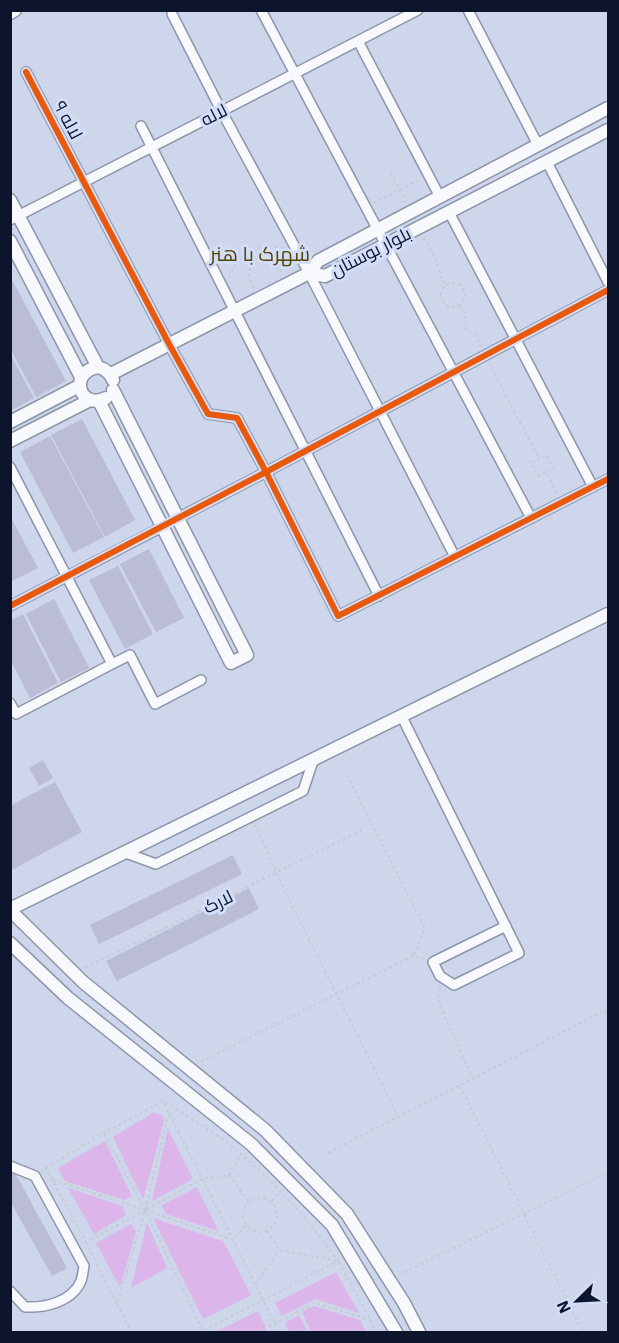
<svg xmlns="http://www.w3.org/2000/svg" width="619" height="1343" font-family="'IBM Plex Sans',Cairo,sans-serif">
  <rect width="100%" height="100%" fill="#cdd6eb"/>
  <path fill="#dcb5ea" d="M153 1113 162 1115 164 1121 143 1200 113 1137Z
    M168 1128 193 1179 152 1201Z
    M105 1141 132 1196 124 1200 65 1181 58 1168Z
    M197 1187 218 1231 166 1214 162 1205Z
    M68 1188 122 1206 126 1215 94 1234Z
    M153 1218 223 1241 251 1295 203 1319Z
    M147 1223 167 1268 131 1288Z
    M131 1224 136 1232 120 1287 96 1243Z
    M336 1272 359 1313 315 1299 282 1316 275 1303Z
    M314 1306 360 1320 366 1332H311L302 1312Z
    M258 1311 268 1332H216Z
    M299 1315 308 1332H290L285 1323Z"/>
  <path fill="#babdd4" d="M10 276 66 381 36 397 10 348Z
    M10 354 34 398 10 411Z
    M82 419 135 520 105 537 51 435Z
    M50 436 104 537 73 553 20 452Z
    M10 516 38 568 10 582Z
    M149 549 184 618 156 632 120 564Z
    M118 566 153 634 125 649 89 580Z
    M54 599 89 668 61 682 26 614Z
    M23 614 58 683 30 698 10 659V621Z
    M43 760 53 778 39 786 29 768Z
    M55 782 82 832 12 870 10 867V806Z
    M233 855 242 874 99 944 90 925Z
    M249 888 259 909 117 981 106 961Z
    M15 1173 67 1268 52 1276 10 1201V1175Z"/>
  <g fill="none" stroke-linecap="round" stroke-linejoin="round">
    <g stroke="#8d95a9" stroke-width="12">
      <path id="minor" d="M261 10 531 518
        M468 10 538 145
        M172 14 222 112 309 273 455 557
        M358 41 440 197
        M26 72 169 344 208 414 237 418 266 472 608 290
        M141 126 379 596
        M547 162 608 282
        M449 212 593 487
        M10 220 418 10
        M10 467 112 664 16 714 10 703
        M178 518 266 472 338 616 608 479
        M10 606 162 527
        M112 664 130 655 155 704 201 680
        M402 717 519 953 454 985 440 976 433 962 506 926
        M126 853 156 864 303 791 313 761
        M10 1166 35 1176 84 1266C83 1270 83 1276 81 1281 72 1302 45 1308 25 1307L10 1291"/>
    </g>
    <g stroke="#8d95a9" stroke-width="15">
      <path id="tertiary" d="M10 13 15 10
        M10 200 98 367C106 369 110 373 113 380
        M10 241 81 377
        M309 273 325 276 608 130
        M98 367C68 372 79 411 106 398
        M111 374 309 273 318 261 608 108
        M99 401 231 663 247 655 113 390
        M10 422 79 386
        M10 441 90 400
        M10 909 608 614
        M10 910 83 982 265 1130 347 1214 404 1303 419 1332
        M10 943 68 998 251 1144 332 1225 396 1332"/>
    </g>
    <path stroke="#c9cbd2" stroke-width="2" stroke-dasharray="3 3" stroke-linecap="butt" d="M391 174 406 202
      M373 203 419 180
      M423 238 436 259 441 278 446 285
      M229 278C237 255 259 242 283 248
      M441 295a12 12 0 1 1 24 0a12 12 0 1 1-24 0Z
      M253 288C239 259 267 245 282 273
      M460 305 465 316 464 326 467 330 475 334 481 347
      M489 363 539 459
      M546 472 553 468 546 455 531 463 538 476 546 472 558 495
      M347 775 425 928 413 956
      M255 824 276 873 398 1117
      M85 968 362 830
      M440 988 439 1004 473 1079
      M605 1011 608 1019
      M201 1062 413 956 425 959
      M460 1086 583 1332
      M169 1113 145 1210 202 1179 229 1175 248 1201
      M328 1153 608 1009
      M45 1167 86 1242 145 1210 203 1331 338 1261C305 1215 266 1172 221 1138 202 1125 182 1113 163 1101
      M41 1171 104 1133 163 1101 279 1332
      M229 1175 240 1155
      M53 1180 145 1210 104 1133
      M243 1215a17 17 0 1 1 34 0a17 17 0 1 1-34 0Z
      M272 1201 280 1192
      M267 1231 279 1250 338 1261 377 1332
      M86 1242 117 1304 145 1210 233 1240 246 1225
      M399 1275 608 1172
      M255 1285 279 1250
      M117 1304 131 1332
      M258 1332 315 1303 371 1320"/>
    <use href="#minor" stroke="#f8f9fc" stroke-width="9"/>
    <use href="#tertiary" stroke="#f8f9fc" stroke-width="12"/>
    <g stroke="#d2def9" stroke-width="10">
      <path id="cycleway" d="M26 72 169 344 208 414 237 418 266 472 608 290
        M10 606 266 472 338 616 608 479"/>
    </g>
    <use href="#cycleway" stroke="#e8590c" stroke-width="6"/>
  </g>
  <g text-anchor="middle" stroke-width="6" stroke-linejoin="round" paint-order="stroke">
    <g font-size="18" fill="#0c152c" stroke="#d2def9">
      <text transform="translate(214 115) rotate(-27)" y="6">لاله</text>
      <text transform="translate(68 120) rotate(62)" y="6">لاله ۹</text>
      <text transform="translate(371 252) rotate(-27)" y="6">بلوار بوستان</text>
      <text transform="translate(218 902) rotate(-26)" y="6">لارک</text>
    </g>
    <g font-size="20" fill="#594302" stroke="#d2def9">
      <text x="260" y="261">شهرک با هنر</text>
    </g>
  </g>
  <rect width="619" height="1343" fill="none" stroke="#0c152c" stroke-width="24"/>
  <g transform="translate(577 1301) rotate(246)" stroke="#d2def9" stroke-width="4.5" paint-order="stroke">
  <path d="M0-4.5L10 22L0 15L-10 22Z" fill="#0c152c"/>
  <text y="-9" font-size="16" font-weight="bold" text-anchor="middle" fill="#0c152c">N</text>
  </g>
</svg>
